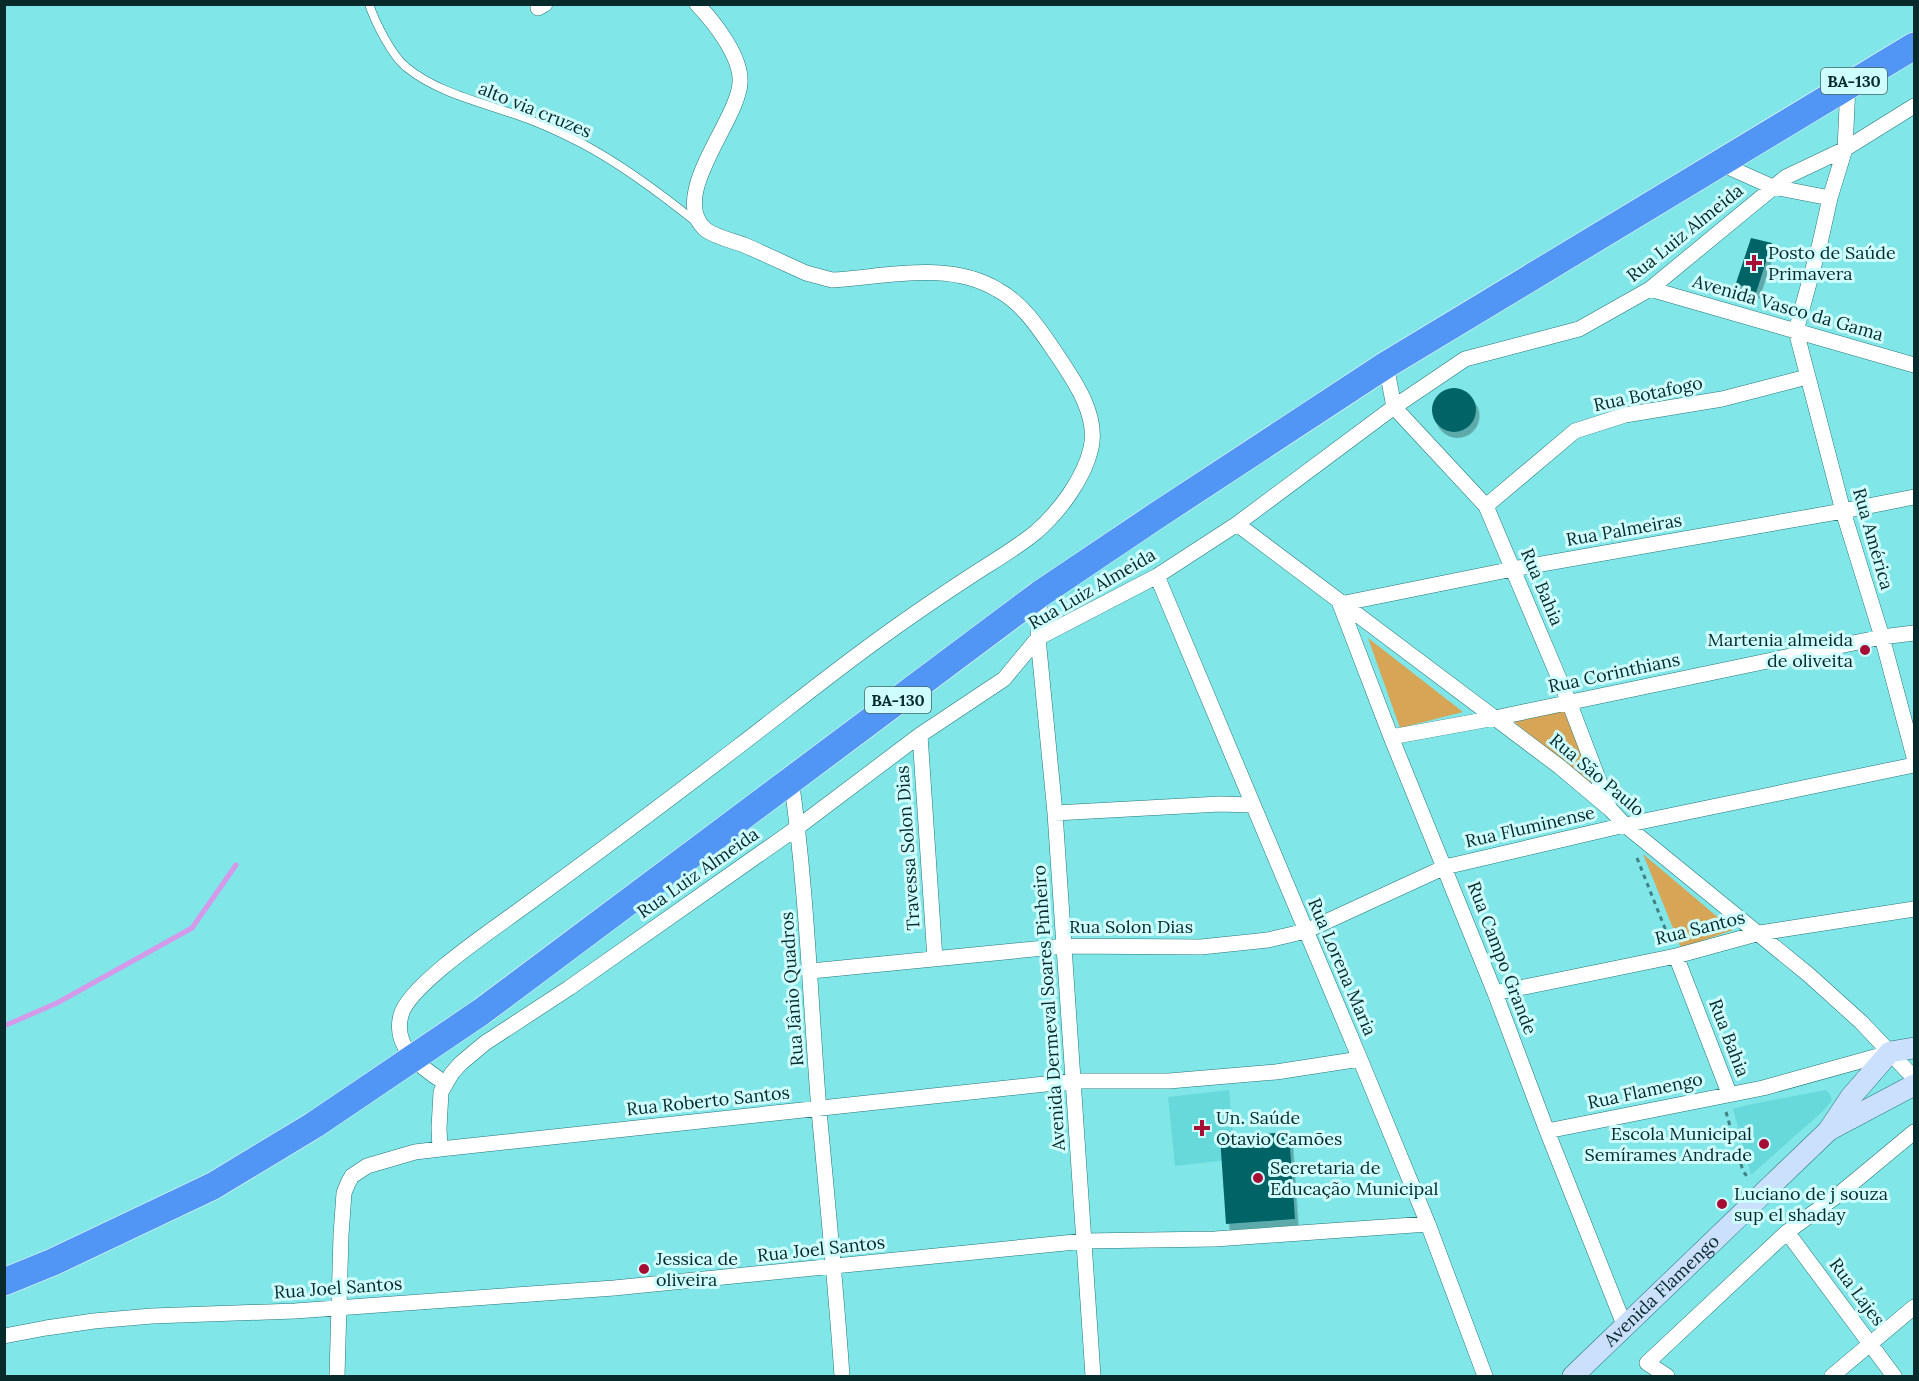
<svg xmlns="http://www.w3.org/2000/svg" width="1919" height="1381" font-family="Lora,serif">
  <defs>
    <filter id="shadow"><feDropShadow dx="3.5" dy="6" stdDeviation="0" flood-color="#0004"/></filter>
  </defs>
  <rect width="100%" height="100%" fill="#80e6e8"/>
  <path fill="#67d9db" d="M1229 1090 1236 1159 1175 1166 1168 1097Z
    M1826 1090 1830 1094 1832 1101 1822 1112 1751 1175 1733 1109 1747 1105Z"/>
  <path fill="#d7a556" d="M1368 638 1463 712 1400 728Z
    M1566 708 1596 789 1514 722Z
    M1643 854 1733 930 1681 948Z"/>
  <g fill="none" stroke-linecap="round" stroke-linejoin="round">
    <path stroke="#d599ea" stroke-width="5" d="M4 1026 57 1003 192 928 236 865"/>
  </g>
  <path fill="#026365" filter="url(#shadow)" d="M1751 238 1772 243 1756 293 1736 283Z
    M1432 410a22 22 0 1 1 44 0a22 22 0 1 1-44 0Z
    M1289 1132 1295 1219 1226 1224 1220 1137Z"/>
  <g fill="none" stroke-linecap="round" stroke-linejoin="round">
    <g stroke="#257779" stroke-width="9">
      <path id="lane" d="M369 4C375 22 392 56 406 67 435 91 476 101 511 113 536 121 560 132 583 144 624 166 660 193 696 222"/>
    </g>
    <g stroke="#257779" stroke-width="16">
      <path id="street" d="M538 8 545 4
        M1848 85 1845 149 1830 198 1820 243 1796 331 1843 511 1882 637 1914 757
        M1719 163 1773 187 1830 198
        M1650 289 1914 365
        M1386 365 1394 407 1486 506 1569 702 1609 807
        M1486 506 1575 431 1625 415 1722 399 1807 377
        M1237 524 1560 767 1611 810 1625 825 1809 975 1861 1022 1914 1078
        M1157 576 1360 1059 1428 1224 1485 1376
        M1040 594 1038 638 1055 813 1093 1376
        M920 735 935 959
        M1391 737 1495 718 1882 637 1914 633
        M791 779C807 889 810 999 819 1110 827 1199 836 1287 842 1376
        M1055 813 1220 804 1252 805
        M1676 956 1729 1093
        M811 971 1065 946 1201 947 1268 940 1306 931 1445 867 1625 825 1914 765
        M1495 993 1676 956 1760 933 1914 909
        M445 1083C422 1068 392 1048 401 1015 409 985 495 928 522 908 595 855 667 801 739 746 786 710 832 673 879 639 912 615 946 592 980 570 999 558 1019 546 1036 532 1059 512 1084 479 1091 448 1099 413 1071 376 1053 349 1038 327 1022 303 998 290 949 260 886 277 832 280L806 273C786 264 765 254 744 245 733 241 716 237 706 230 667 197 738 121 740 83 742 57 714 22 697 4
        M1547 1131 1763 1088 1889 1053
        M440 1149 439 1128 441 1092 452 1073 461 1063 485 1043 569 988 798 827 920 735 1004 679 1038 638 1157 576 1237 524 1394 407 1465 359 1579 329 1650 289 1786 177 1845 149 1914 106
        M1787 1232 1894 1376
        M1625 1327 1547 1131 1495 993 1391 737 1340 604 1513 569 1843 511 1914 497
        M4 1336 46 1328 94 1321 152 1316 295 1311 614 1288 1085 1241 1215 1239 1428 1224
        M337 1376 341 1235 344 1193 348 1183 352 1176 367 1166 415 1152 440 1149 1073 1081H1169L1276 1072 1360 1059
        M1667 1376 1647 1363 1787 1232 1838 1195 1914 1132
        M1832 1376 1914 1307"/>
    </g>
    <g stroke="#257779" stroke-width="22">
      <g id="secondary">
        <path d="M1831 1129 1914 1085"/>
        <path id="s1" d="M1573 1376 1828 1131 1850 1098 1890 1052 1914 1048"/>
      </g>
    </g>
    <g stroke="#fff" stroke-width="28">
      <path id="highway" d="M4 1282 53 1262 213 1186 314 1125 481 1012 1040 594 1153 518 1386 365 1914 46"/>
    </g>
    <path stroke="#408183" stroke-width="3" stroke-dasharray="4.5 4.5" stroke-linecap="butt" d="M1637 858 1670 941
      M1726 1112 1743 1171 1749 1179"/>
    <use href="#lane" stroke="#fff" stroke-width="8"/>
    <use href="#street" stroke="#fff" stroke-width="15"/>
    <use href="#secondary" stroke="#cbe0fc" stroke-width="21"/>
    <use href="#highway" stroke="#5296f5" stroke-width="27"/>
  </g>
  <g fill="#a70e33" stroke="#cffeff" stroke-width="2">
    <path d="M1751 254h6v6h6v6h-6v6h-6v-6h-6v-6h6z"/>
    <circle cx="1865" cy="650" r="6"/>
    <path d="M1199 1119h6v6h6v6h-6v6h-6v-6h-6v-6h6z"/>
    <circle cx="1764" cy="1144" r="6"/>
    <circle cx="1258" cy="1178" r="6"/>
    <circle cx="1722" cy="1204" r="6"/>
    <circle cx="644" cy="1269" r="6"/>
  </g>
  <g text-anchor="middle" stroke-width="6" stroke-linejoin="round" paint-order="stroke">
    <g fill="#cffeff" stroke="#446a6b" stroke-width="1.5">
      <rect x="1821" y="68" width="66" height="26" rx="4.5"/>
      <rect x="865" y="687" width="66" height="26" rx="4.5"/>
    </g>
    <g font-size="16" font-weight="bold" fill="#082a2b">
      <text x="1854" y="87">BA-130</text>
      <text x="898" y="706">BA-130</text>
    </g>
    <g font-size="18" fill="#082a2b" stroke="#cffeff">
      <text transform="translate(535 110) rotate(22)" y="6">alto via cruzes</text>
      <text transform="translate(1685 233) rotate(-39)" y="6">Rua Luiz Almeida</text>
      <text transform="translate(1788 308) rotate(16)" y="6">Avenida Vasco da Gama</text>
      <text transform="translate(1648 394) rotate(-12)" y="6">Rua Botafogo</text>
      <text transform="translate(1624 530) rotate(-10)" y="6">Rua Palmeiras</text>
      <text transform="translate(1873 539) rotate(74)" y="6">Rua América</text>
      <text transform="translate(1542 587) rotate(67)" y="6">Rua Bahia</text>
      <text transform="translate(1092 589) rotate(-30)" y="6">Rua Luiz Almeida</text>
      <text transform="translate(1614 673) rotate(-12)" y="6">Rua Corinthians</text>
      <text transform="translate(1597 775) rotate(40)" y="6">Rua São Paulo</text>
      <text transform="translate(1530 827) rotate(-13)" y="6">Rua Fluminense</text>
      <text transform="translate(908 848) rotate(-94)" y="6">Travessa Solon Dias</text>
      <text transform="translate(698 873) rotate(-35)" y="6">Rua Luiz Almeida</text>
      <text x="1131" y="933">Rua Solon Dias</text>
      <text transform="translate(1700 928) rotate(-14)" y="6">Rua Santos</text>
      <text transform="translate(1502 958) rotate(69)" y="6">Rua Campo Grande</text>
      <text transform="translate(1342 967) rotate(67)" y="6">Rua Lorena Maria</text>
      <text transform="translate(792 989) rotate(-94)" y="6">Rua Jânio Quadros</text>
      <text transform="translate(1049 1008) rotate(-94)" y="6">Avenida Dermeval Soares Pinheiro</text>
      <text transform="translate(1729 1038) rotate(69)" y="6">Rua Bahia</text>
      <text transform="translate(1645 1091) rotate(-12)" y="6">Rua Flamengo</text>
      <text transform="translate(708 1101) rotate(-6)" y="6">Rua Roberto Santos</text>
      <text transform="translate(821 1249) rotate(-6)" y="6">Rua Joel Santos</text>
      <text transform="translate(338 1288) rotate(-4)" y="6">Rua Joel Santos</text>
      <text dy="6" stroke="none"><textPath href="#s1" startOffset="123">Avenida Flamengo</textPath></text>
      <text transform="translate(1857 1292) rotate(53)" y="6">Rua Lajes</text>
    </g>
    <g font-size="18" fill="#082a2b" stroke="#cffeff" text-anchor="start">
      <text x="1768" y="259">Posto de Saúde<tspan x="1768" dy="21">Primavera</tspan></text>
      <text x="1853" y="646" text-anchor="end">Martenia almeida<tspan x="1853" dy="21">de oliveita</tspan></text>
      <text x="1216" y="1124">Un. Saúde<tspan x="1216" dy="21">Otavio Camões</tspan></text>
      <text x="1752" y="1140" text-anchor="end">Escola Municipal<tspan x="1752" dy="21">Semírames Andrade</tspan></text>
      <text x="1270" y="1174">Secretaria de<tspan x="1270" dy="21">Educação Municipal</tspan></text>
      <text x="1734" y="1200">Luciano de j souza<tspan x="1734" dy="21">sup el shaday</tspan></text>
      <text x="656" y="1265">Jessica de<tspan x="656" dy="21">oliveira</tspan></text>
    </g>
  </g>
  <rect width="1919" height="1381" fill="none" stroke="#082a2b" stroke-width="12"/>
</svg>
